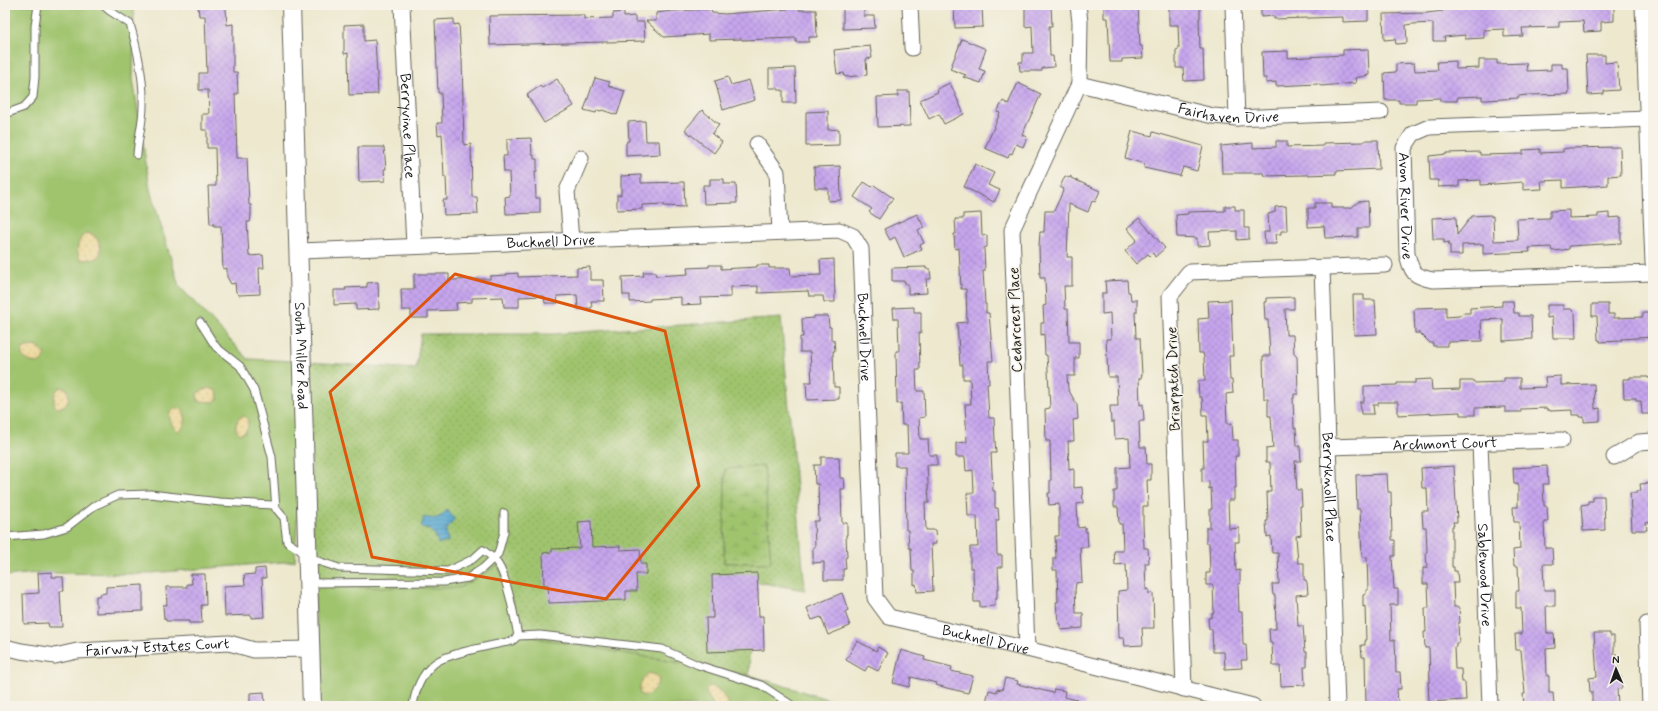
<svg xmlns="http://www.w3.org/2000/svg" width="1658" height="711" font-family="Mynerve,sans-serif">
  <defs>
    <pattern id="wetland-marsh" width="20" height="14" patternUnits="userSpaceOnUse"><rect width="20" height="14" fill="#a0c46e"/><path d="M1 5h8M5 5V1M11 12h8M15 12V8" fill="none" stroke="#89a85f"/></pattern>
    <pattern id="sand-dots" width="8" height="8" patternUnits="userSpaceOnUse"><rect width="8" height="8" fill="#eeda9e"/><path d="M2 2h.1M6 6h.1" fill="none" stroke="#ccba88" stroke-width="1.8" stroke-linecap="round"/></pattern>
    <pattern id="park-dots" width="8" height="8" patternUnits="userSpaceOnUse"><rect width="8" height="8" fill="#a0c46e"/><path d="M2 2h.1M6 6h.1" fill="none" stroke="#89a85f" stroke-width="1.8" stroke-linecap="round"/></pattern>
    <pattern id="water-rules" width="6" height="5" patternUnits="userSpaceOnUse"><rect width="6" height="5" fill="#56a8d1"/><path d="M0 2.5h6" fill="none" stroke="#4688a9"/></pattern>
    <pattern id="building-cross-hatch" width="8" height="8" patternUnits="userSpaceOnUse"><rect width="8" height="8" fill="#c6a5ed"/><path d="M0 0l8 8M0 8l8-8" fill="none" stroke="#aa8dcb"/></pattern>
  </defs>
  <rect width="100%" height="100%" fill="#f7f3e8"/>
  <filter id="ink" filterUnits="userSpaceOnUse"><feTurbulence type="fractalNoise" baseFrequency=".025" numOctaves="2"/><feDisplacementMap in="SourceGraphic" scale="8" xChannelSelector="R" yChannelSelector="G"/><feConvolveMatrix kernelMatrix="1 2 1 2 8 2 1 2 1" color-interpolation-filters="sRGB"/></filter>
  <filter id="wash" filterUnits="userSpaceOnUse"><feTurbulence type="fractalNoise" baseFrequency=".012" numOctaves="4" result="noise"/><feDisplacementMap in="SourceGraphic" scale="16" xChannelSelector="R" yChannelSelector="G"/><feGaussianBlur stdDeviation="0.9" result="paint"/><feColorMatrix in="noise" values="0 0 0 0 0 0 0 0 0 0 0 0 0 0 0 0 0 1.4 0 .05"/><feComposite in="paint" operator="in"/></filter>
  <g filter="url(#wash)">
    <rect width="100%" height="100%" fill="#ede8ce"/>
    <path fill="#a0c46e" stroke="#5e7045" d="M5 5H134L133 79 150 189 179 286 248 359 296 361 299 488 295 561 139 574 37 573 5 576Z
      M498 565 527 636 749 675 849 706H319L314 574Z"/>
    <path fill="url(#wetland-marsh)" stroke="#5e7045" d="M764 466 771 563H724L725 469Z"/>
    <path fill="url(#sand-dots)" stroke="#857b5d" d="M87 233C97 234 101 244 101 252L97 258 83 260 80 259C75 252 78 236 87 233Z
      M35 346 40 348 45 355 43 361C36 365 28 362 22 356V350L26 347Z
      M61 387 67 389C71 398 68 407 57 408L55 406C53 399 54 390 61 387Z
      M209 388 217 391 218 399 214 402 198 401 197 393Z
      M176 408 182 409C187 417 187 427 178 431 172 427 168 418 170 412Z
      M243 416 248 419V427L245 432 240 434 236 430V424L239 418Z
      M649 673 656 675 659 679C657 686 653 694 645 696L640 694C638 687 643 676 649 673Z
      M710 686C721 687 724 698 730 706H714L706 693V690Z"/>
    <path fill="url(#park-dots)" stroke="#5e7045" fill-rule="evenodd" d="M781 318 805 590 751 581 749 675 526 636 498 565 459 588 333 587 314 574 309 362 416 369 421 334H553ZM764 466 771 563H724L725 469Z"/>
    <path fill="url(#water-rules)" stroke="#396276" d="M447 510 455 519 446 530 448 542 438 544C436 534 432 529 421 527L424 517C434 520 440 519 447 510Z"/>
    <g id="blocks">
      <path fill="url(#building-cross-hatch)" d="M198 5H223L226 9 227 25 233 24V72H237L238 94H235L237 158H247L249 205H251V216L250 222H247L249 256 263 255 264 268H259L260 294 239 295 236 292 235 283 231 284 227 277V268L223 269 221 226H214V224H210L208 186H216L215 148H207V130H202V114H209L208 90H199V73H207L205 16H199Z
        M954 5H982L983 27 955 28Z
        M1025 5H1051L1052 26H1049L1050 56H1053L1054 67 1042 68V71H1020L1019 62H1023V53H1033L1032 26 1025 27Z
        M1108 5H1138L1140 46H1142L1143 58 1122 59V62H1110L1108 18H1104V6Z
        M1261 5H1368V21L1343 22V17L1274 19V16L1261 17Z
        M1464 5H1614V21L1601 22V31L1584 32 1583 21 1559 22V27L1522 28 1523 36 1504 37V29L1484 30V38L1465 39V35L1444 37 1445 41H1433V23L1412 24 1406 25 1407 43 1396 44 1395 39 1384 40 1383 14 1427 13 1443 11V7H1464Z
        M862 6V8H864V16H874L875 28 843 29V7Z
        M788 7H799V10H816L817 37H809V42H796V38L742 40V39L709 40V34L664 37 646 21H656V13L672 11 711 9 712 13 725 14 788 9Z
        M1200 7V18H1199L1200 49H1203L1204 80 1184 81 1183 68H1176V50L1179 49 1178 25H1169V8Z
        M624 12V17L635 16V22H644L645 41 490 45 489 16 584 15V19L613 18V13Z
        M454 19V25L459 24 461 58H462L464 145 471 144 472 197H477L478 214 444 215 443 200H447L446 177H444L442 134 438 135 437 123H442L441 93H438L435 20Z
        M364 24V41L375 40 378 94 349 95 348 53 344 54V25Z
        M962 39 986 49 979 69 985 71 981 83 963 77 966 75 950 69Z
        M870 46 872 58 866 59 867 75 845 77 844 73 837 74 834 50Z
        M1368 49 1369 75 1355 78 1356 83 1321 86 1318 84 1276 86V82L1266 83V78H1263L1262 52 1288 51V58L1343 55V50Z
        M1586 55H1605V63L1617 62 1619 90 1604 91V94L1588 95Z
        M1479 60H1497V64L1526 63 1527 71 1551 70V64H1562V68H1568L1569 94 1528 95 1518 96V98L1487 100H1482V96L1457 97V101H1440V98L1416 99V103H1399V100H1385L1384 73 1396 72V64L1414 63 1415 71 1438 70 1437 62 1456 61V69L1479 68Z
        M795 68 796 103H783V90H778V88H769V69Z
        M728 77 731 85 749 80 755 100 723 110 715 81Z
        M595 78 610 82 608 86 625 91 617 115 602 110 601 111 597 110 596 113 584 110Z
        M557 79 574 106 544 123 527 95 540 86 542 88Z
        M950 83 964 114 944 124 939 114 929 119 920 100 938 92 937 89Z
        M1018 83 1041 94 1022 135 1027 137 1023 147 1016 144 1012 154 1010 153 1008 158 985 148 1000 113 997 112 1003 101 1008 104Z
        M898 91H909L910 126 878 127 877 97 898 96Z
        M702 110 719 125 712 134 722 142 714 153 685 130Z
        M828 111V130L839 129V145L806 146V112Z
        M645 121 646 141H659L660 154 626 156V144L627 141H629L628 122Z
        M1132 131 1152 136 1153 132 1203 146 1197 171 1183 167 1180 176 1144 168 1145 164 1125 158Z
        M531 138 532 155H534V159H537V171H535L536 198H540V213L506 214 505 197 510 196 509 172H504L503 156H507V139Z
        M1366 140H1378L1379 169 1336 171V174L1305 175 1264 176 1263 173H1222L1221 146 1253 143V148L1276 147V141H1287V147L1323 146V143L1363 142Z
        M358 147H384L386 169H384L385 181 359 182Z
        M1620 147 1621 175 1608 176V185L1563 188V180L1541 181 1542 189 1523 190V182L1481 185V180L1459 181V186L1438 187V180H1430L1429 156 1447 154 1446 153 1480 152V155L1523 154V150L1540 149V153L1563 152V149L1569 148Z
        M975 164 994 173 988 185 1000 190 994 202 964 187Z
        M840 166 841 200 828 201V188H815L814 167Z
        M641 175V183L684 182 685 207 664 206V204L642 205V209L617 210V195H621V176Z
        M1065 176 1069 178 1071 176V178L1100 191 1095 202 1092 201 1088 212 1069 204 1067 257H1072V286H1064L1065 309H1068L1069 342H1079V358H1075V376H1067L1068 389 1077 405 1078 419 1073 420 1074 441H1068L1069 470 1074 469V488L1082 487 1083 503 1077 504 1078 528 1085 527 1086 532H1087L1088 547H1080L1082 582 1076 583 1075 590 1076 613H1083V628L1061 630V624H1059L1058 613H1057L1056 602H1058L1057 570H1053V558H1056L1055 536H1059V504L1049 505 1048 493H1050V480H1051L1050 441H1046L1045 409 1050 408 1048 371 1047 355H1045L1044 334 1041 335V323H1044L1043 306 1046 305 1045 278H1040L1039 246 1040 232H1044L1045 211H1054L1064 189 1060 187Z
        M710 179H724V184H736L737 203 704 204 703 185H710Z
        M864 182 872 187 874 185 893 198 879 219 869 212 872 209 854 197Z
        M1368 201 1369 228H1358V237L1325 238 1324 226 1308 227V208H1315V203H1331V208H1351L1358 202Z
        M1225 206H1235V210H1244V228H1249V239L1237 240V231L1209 232 1210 245 1197 246V238L1177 237 1176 215 1188 214V212L1225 211Z
        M1286 206 1287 231H1281V234H1276L1277 244H1265L1264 232H1269L1268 214 1275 212V207Z
        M1569 210V218L1598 217V214L1609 213V218L1621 217V243L1569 246V249L1563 250 1552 251 1551 247 1529 248 1530 252 1483 254V244L1462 245V255H1450V245H1448L1450 242 1444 243V239H1433L1432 218 1456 217 1457 235 1472 216 1491 215V217L1493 216 1494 241 1518 240 1517 219 1550 218V211Z
        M981 213 982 236 987 235V247L984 248 985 271H983L985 304H986V313H989L993 361H988L989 384H987L989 418H994L995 441 996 453H991L993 491H995V508H998L999 520H996L997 555H1002V567H998L999 589H997V599H995V606L980 607V602H974L973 568H970V547H978L977 516H968L967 493H974L973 470 966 471 965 457H956V443L967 442 965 404H971L970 379H963V365H960L957 323 967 322 966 289H961L959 248 955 249 954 234H956L955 219H963V214Z
        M917 214 924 227 918 230 924 243 920 245 922 249 904 257 895 237 890 240 884 229Z
        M1139 218 1165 248 1155 257 1153 253 1150 256 1148 254 1136 264 1125 251 1137 240 1127 228Z
        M834 259 835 302H824L823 296H809L808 291 758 293V286L731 287V297L700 298 701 304 681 305V297L650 299V301L630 302V295H623L622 277 644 276 643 272H655L656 276 688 274 687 268 709 267V265H721V269L757 267V265H769V268H790L791 276 821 275 820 260Z
        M590 267V280H603L604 301H591L592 308 578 309 577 295 557 296 558 303H545L544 296 519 297V307H504L503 297 472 298V302L456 303 457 310 428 311V318H411V310H402L401 289H414V274H449V280L484 279H490V276L507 275 506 274 518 273V277L577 275V268Z
        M926 267V269H930L931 279H926L927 293 908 294V284H905V281H892V268Z
        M1127 280 1128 292H1130L1131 300H1137V312H1135L1136 338H1140L1142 374 1141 378H1139L1140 405 1143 404 1144 421H1139L1140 447H1146L1147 464H1151V480H1147L1148 506H1143V523L1144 548H1148L1149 563H1145L1146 590 1149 589V594L1153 593 1154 628H1142L1143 645 1125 646 1124 638H1119L1118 591 1127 590 1126 564 1115 565 1114 551H1123L1122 524H1119L1118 507H1114V491H1117V468L1130 467 1129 438 1115 439 1114 422H1111L1110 406H1118L1117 377H1108L1106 339H1111L1110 313 1102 314V293H1106L1105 281Z
        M378 282 379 309 356 310V304L334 305V290H346L345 288 367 287V283Z
        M1353 295H1364V300H1375L1377 334 1354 335Z
        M1294 297V309H1285L1286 335H1293L1294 354 1297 357 1298 394H1294V398H1293L1294 428H1296L1297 446H1300L1301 461H1295L1297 490H1301L1302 506H1300L1301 535 1296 536 1298 563H1304V580H1306L1307 583 1308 594 1296 595 1298 626H1303L1305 652H1307V667H1304L1305 685 1281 686 1280 666H1273L1272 643H1270L1269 629H1276L1275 595H1273L1272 584H1279L1278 553H1272L1271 536 1267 537 1266 521H1268L1267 492H1271L1270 462H1266V449L1273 448 1271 416H1268V399H1264L1263 356H1270L1268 320H1265L1264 302H1266V298Z
        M1231 300 1233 356H1229L1230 380H1232L1233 393 1226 394 1227 424 1232 423 1233 440H1238V456H1235L1236 488H1234V500H1228L1229 529 1239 528V542H1235L1236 571 1240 570V584H1238L1239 612H1242L1243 645H1246L1247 660H1241L1242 668 1225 669 1224 652H1213L1212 629H1209L1208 618 1212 617V613H1214L1213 585H1206V573H1210L1209 543H1206V528H1210V509H1212L1211 488 1209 489V481L1202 482V468H1204L1203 441H1208L1207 415H1203L1202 397H1199L1198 381H1205L1204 357 1203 353H1199L1198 319 1209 318 1208 301Z
        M1502 301H1513L1514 313H1519V316H1531L1532 339 1503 341V319L1481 320 1482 341 1447 342V346H1433V343H1430L1420 333H1415L1414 309 1416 308 1446 307V317L1459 316 1463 313H1470V308L1502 306Z
        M1592 304H1608V314H1614V318L1643 317V313H1653V337L1621 339V341L1600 342V340H1598L1597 316H1592Z
        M1547 305H1563V309H1571L1575 313 1576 338H1553L1552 317 1547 318Z
        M914 307V312H921V333H919L920 370H916L917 391H924L925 417 919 418 920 439H928L929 455H937V465H927L929 503H925L926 530H935L936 544H931L933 591 917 592 916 584 914 585V571H912L911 548H909L908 530H906L905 466H895V453H908L907 425H902L901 403 897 404 896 351H899L898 319H894L893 308Z
        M814 316H828L829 327H831V340H834L835 351H833L834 387H839V399L807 400 806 382H812L810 352H800V337H803L802 319 814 318Z
        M1561 376V385L1594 384 1595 409 1600 408V421L1584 422V417H1580V415H1572V410L1550 411V410H1547V408L1521 409V412H1505V407L1475 408V415H1460V412L1398 415V402H1378V405H1373L1374 414H1361L1360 402H1364V386L1397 385V383H1415V380L1431 379 1432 390 1460 389V381H1474V383L1504 382V378H1520V388L1546 387 1545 377Z
        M1630 377H1648V378H1652L1653 414H1642L1641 401H1636V398H1624L1623 379H1630Z
        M821 457H839L840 478H844L845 489H841L842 523H847V535H846L847 557 845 558 846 569H843V580H824V562L813 563V547H815L814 521H819L818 484H815L814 465H821Z
        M1454 466 1457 522H1453L1454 526H1452V567H1454V571H1457L1458 583H1453L1454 607H1459L1460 623H1458L1459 643H1456V647H1454L1455 669H1461L1462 682H1465L1466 700 1429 702 1428 682H1430L1429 648H1425L1424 632H1426L1425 608H1429L1428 584H1423V568H1427L1426 552H1427L1426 527H1423L1422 511H1428L1427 488H1422L1421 468Z
        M1547 466 1548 484H1543L1544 506H1547L1548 522H1544L1545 548H1552L1553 564H1543L1544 590H1555V606H1546L1547 633H1554L1555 648 1546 649 1547 676H1549V693H1553L1554 706H1524L1523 694H1525L1521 650H1516L1515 634H1522L1521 608H1516V591H1519L1518 566H1514L1513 550 1520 549 1519 522H1514L1513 507H1518V484H1514L1513 468Z
        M1387 474 1388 492H1391L1392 540H1395V556H1392L1394 589H1398V605H1390L1391 640H1395L1396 672H1400L1401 689H1397L1398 706H1366L1365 657H1362L1361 645H1365V641H1366L1365 606 1363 607V595L1366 594V590H1368L1367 557H1362L1360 509H1357L1356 475Z
        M1652 483 1653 522 1646 523 1647 530H1632L1630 493H1637V491H1641L1640 484Z
        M1593 496H1604L1605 530 1583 531 1581 505 1588 504V501H1593Z
        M591 521 592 547 620 546V550L640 549 641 564H646V574H636L637 591H626V600L549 603 548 585H544L543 553 552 552V549L580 548 578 522Z
        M265 568 266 578H262L264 617 251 618V615L225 616 224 586 245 585 244 575 255 574V569Z
        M52 572V577H63L64 591H60L62 627H49L48 623 24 624 23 594 39 593 38 573Z
        M757 573 759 616H763L764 650 707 652 706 618H713L712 575Z
        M191 574H205L206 605H201L202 623H189V621H166V619H164L163 605H167L166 587H187V584H192Z
        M143 585V611L96 613V596H100V594L106 593V587Z
        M842 593 848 610 845 612 850 626 828 635 821 617 812 620 807 608Z
        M1594 633H1610V636H1614V654H1617L1618 677 1621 676 1622 688 1617 689 1618 706H1600V704H1592V692H1590L1589 678 1597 677Z
        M857 641 876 651 878 647 888 653 878 671 868 666 865 671 846 660Z
        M901 650 925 657 924 660 952 667 951 671 973 676 968 693 947 688 936 685 937 683 911 677 909 687 893 683Z
        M1005 678 1018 681 1017 684 1053 693 1054 689 1065 691 1064 697 1086 702 1085 706H985L989 690 997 692V689L1002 690Z
        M264 692 265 706H250V693Z"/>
    </g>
  </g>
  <g filter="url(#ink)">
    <use href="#blocks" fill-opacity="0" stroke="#65635a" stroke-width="1"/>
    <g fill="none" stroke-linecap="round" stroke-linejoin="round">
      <g stroke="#65635a" stroke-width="9">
        <path id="service" d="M103 5 110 11 130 24C138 51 144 78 143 106 143 122 138 138 137 155
          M5 114 24 107 33 97 35 77V26L38 5
          M200 322 216 347 240 366 254 390 272 457 276 509
          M5 537 44 534 67 527 94 506 118 495 150 494 220 502 273 505 284 518 287 542 318 561 339 568 448 571 473 559 483 550C488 554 494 558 497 563 507 575 515 620 518 636L512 641C494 645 448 653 435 663 422 673 415 690 413 706
          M308 583 444 582 468 578 483 568 498 554 504 532V513
          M518 636 540 635 662 649 698 665 761 685 793 706"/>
      </g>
      <g stroke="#65635a" stroke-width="17">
        <g id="minor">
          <path id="s1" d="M402 5 414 246"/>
          <path d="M910 5 912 48"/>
          <path d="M1233 5 1237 118"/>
          <path d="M1643 5 1653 263"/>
          <path id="s2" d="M1079 84 1213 116 1237 118 1381 112"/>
          <path id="s3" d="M1648 119 1429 127 1413 134 1404 148 1407 254C1412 273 1413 276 1433 280L1653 273"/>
          <path d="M757 144 777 172 780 232"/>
          <path d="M571 240 567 191 581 158"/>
          <path id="s4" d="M300 251 839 230 853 236 861 249 875 598 889 617 1027 649 1253 706"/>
          <path id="s5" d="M1322 268 1337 706"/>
          <path id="s6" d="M1480 443 1490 706"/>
          <path id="s7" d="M1328 447 1562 440"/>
          <path d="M1614 457 1639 442 1653 441"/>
          <path d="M1647 624 1650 706"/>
          <path id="s8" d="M5 647 21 651 55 656 77 651 229 643 254 650 310 649"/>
          <path d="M1027 649 1012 230 1079 84 1080 22 1078 5"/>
          <path d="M1184 689 1170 296 1189 272 1385 265"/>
        </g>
      </g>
      <g stroke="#65635a" stroke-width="20">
        <g id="tertiary">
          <path id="s9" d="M291 5 312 706"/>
        </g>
      </g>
      <use href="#service" stroke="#fff" stroke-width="7"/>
      <use href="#minor" stroke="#fff" stroke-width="15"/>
      <use href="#tertiary" stroke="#fff" stroke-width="18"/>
    </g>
  </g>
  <path fill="none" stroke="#de560d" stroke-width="3" stroke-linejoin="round" d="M455 274 665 331 699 486 606 599 372 557 330 392Z"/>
  <g text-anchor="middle" stroke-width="3" stroke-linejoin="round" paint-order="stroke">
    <g font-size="15" fill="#1c1c1c" stroke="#f7f3e8">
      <text dy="5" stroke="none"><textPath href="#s2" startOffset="153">Fairhaven Drive</textPath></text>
      <text dy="5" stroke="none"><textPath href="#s1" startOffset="121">Berryvine Place</textPath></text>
      <text dy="5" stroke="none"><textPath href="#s3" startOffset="311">Avon River Drive</textPath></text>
      <text dy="5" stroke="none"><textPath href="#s4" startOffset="251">Bucknell Drive</textPath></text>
      <text transform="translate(1015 320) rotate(-92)" y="5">Cedarcrest Place</text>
      <text dy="5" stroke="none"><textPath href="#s4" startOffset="658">Bucknell Drive</textPath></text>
      <text dy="5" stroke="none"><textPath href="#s9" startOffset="351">South Miller Road</textPath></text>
      <text transform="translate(1173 379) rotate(-92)" y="5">Briarpatch Drive</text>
      <text dy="5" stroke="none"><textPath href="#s7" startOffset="117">Archmont Court</textPath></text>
      <text dy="5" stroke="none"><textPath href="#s5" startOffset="219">Berryknoll Place</textPath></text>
      <text dy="5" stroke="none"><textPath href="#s6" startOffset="132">Sablewood Drive</textPath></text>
      <text dy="5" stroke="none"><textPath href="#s4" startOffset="1042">Bucknell Drive</textPath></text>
      <text dy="5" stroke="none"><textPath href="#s8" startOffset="154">Fairway Estates Court</textPath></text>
    </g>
  </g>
  <rect width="1658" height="711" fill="none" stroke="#f7f3e8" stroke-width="20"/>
  <g transform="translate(1616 669) rotate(358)" stroke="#f7f3e8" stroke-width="3" paint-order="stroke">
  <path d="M0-3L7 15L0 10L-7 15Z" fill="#1c1c1c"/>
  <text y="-6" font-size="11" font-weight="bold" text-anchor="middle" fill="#1c1c1c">N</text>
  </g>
</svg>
